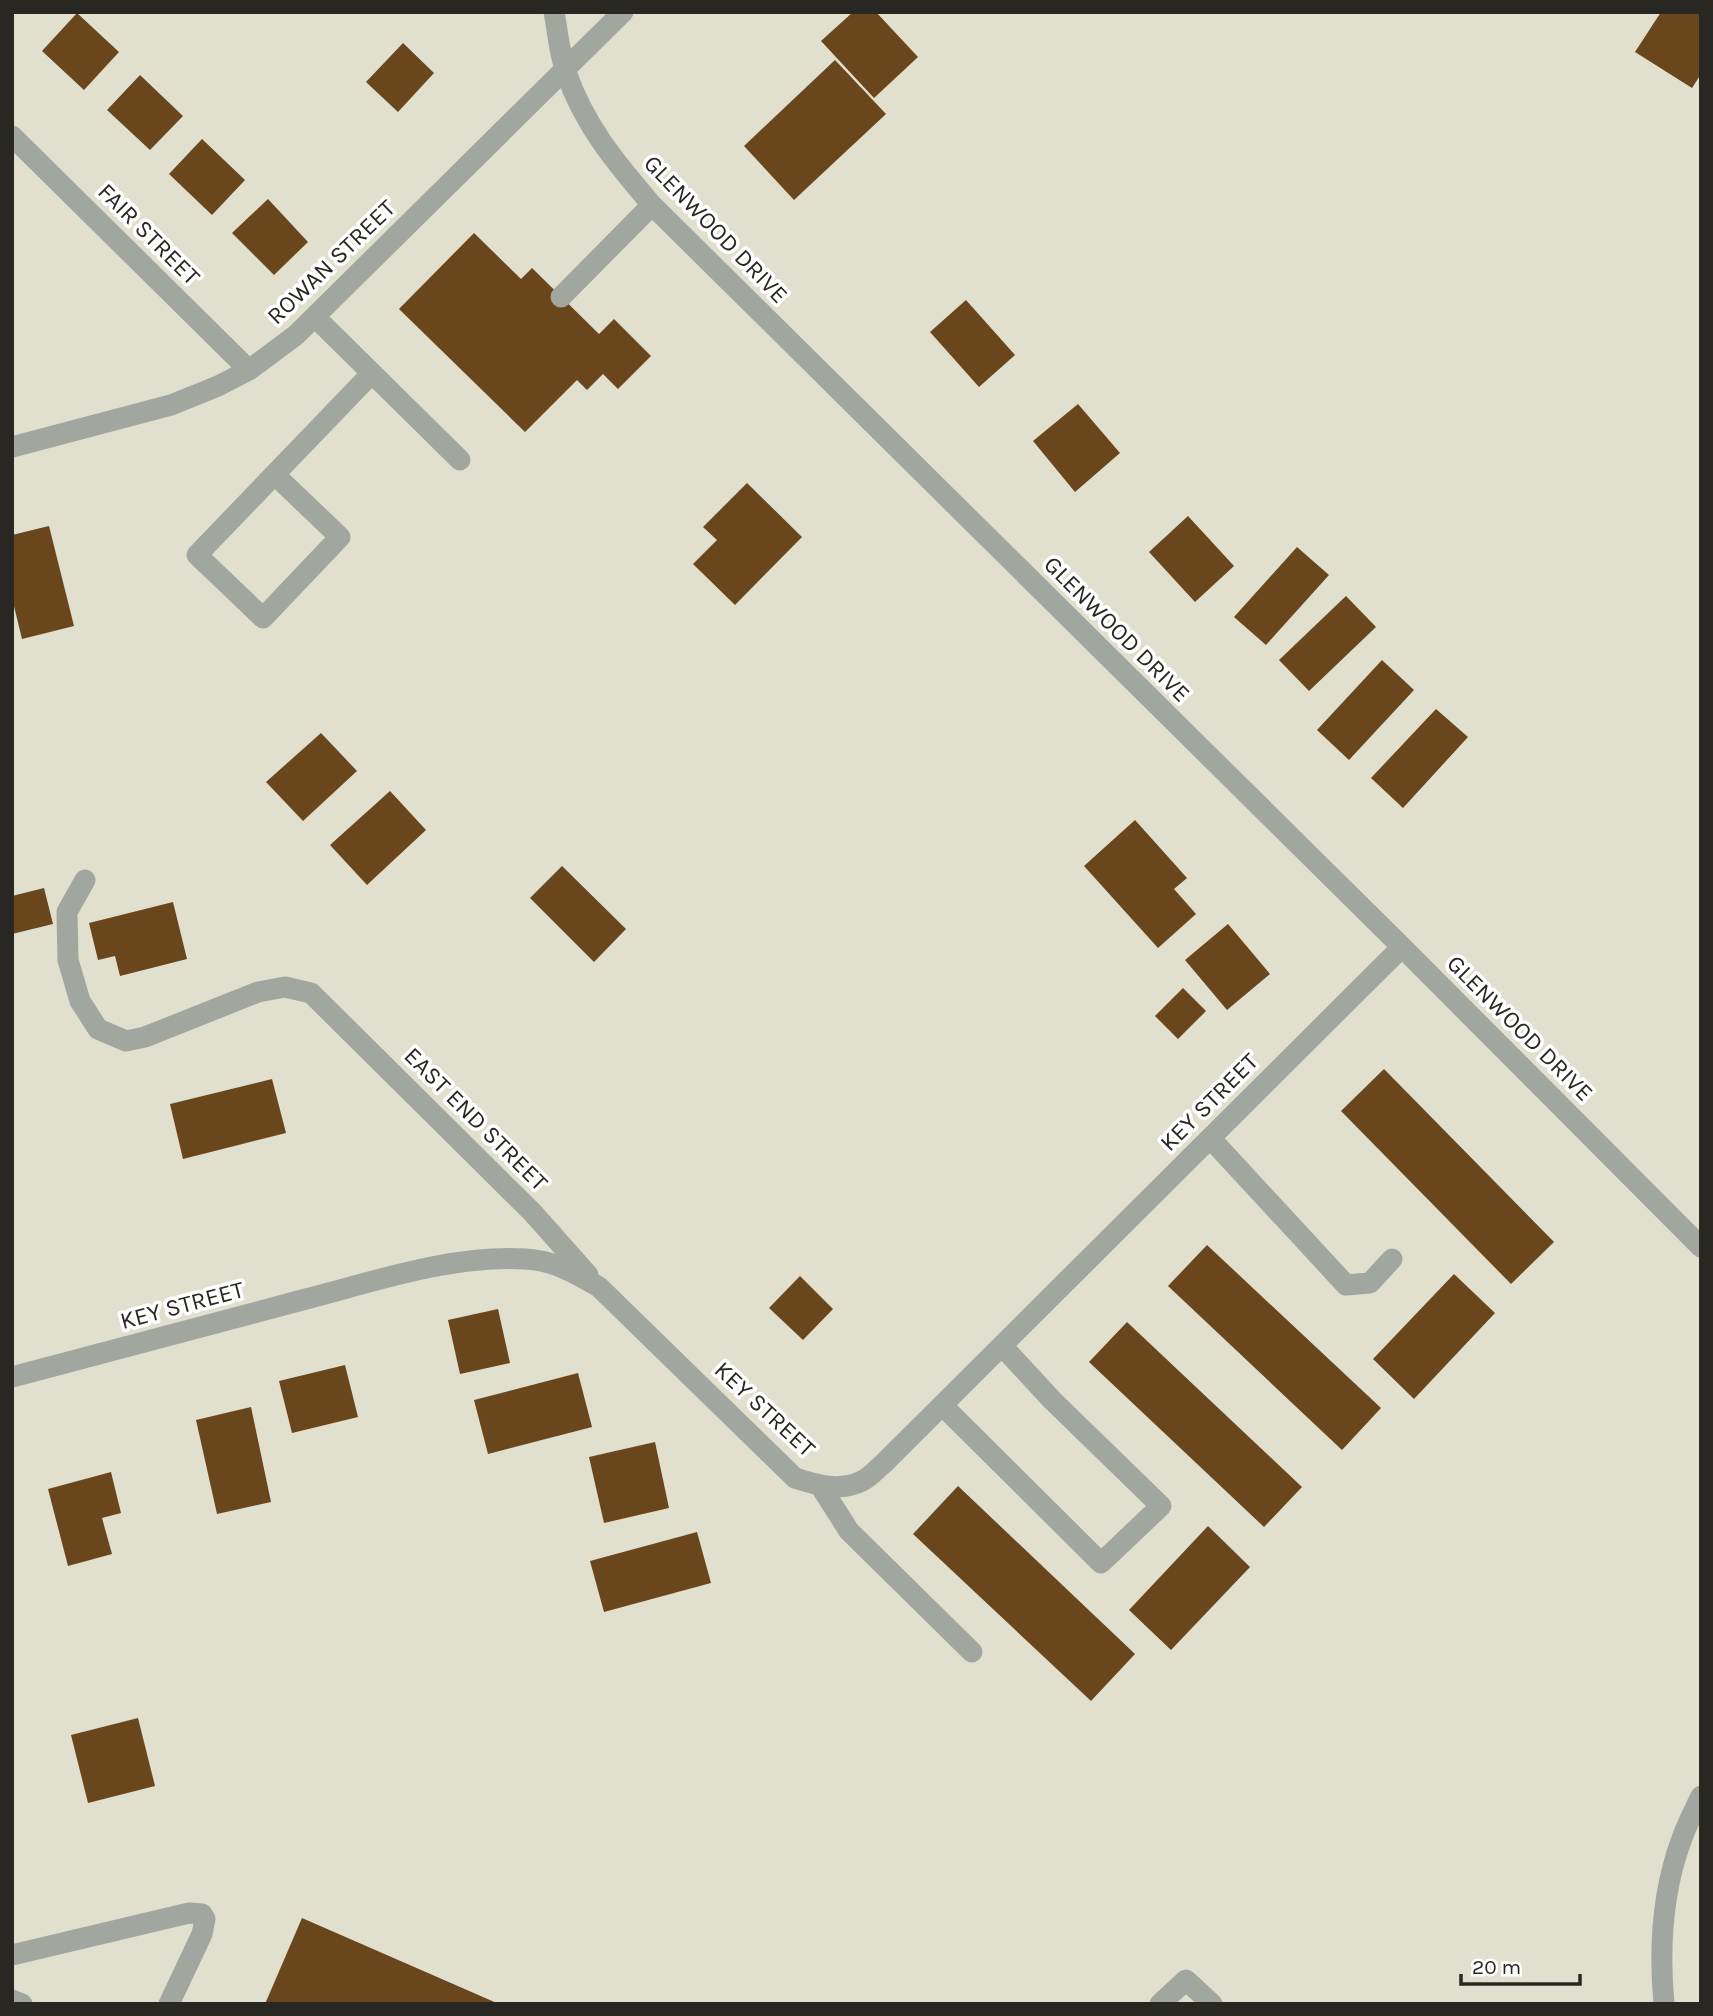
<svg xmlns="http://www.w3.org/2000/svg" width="1713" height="2016" font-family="Karla,sans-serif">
  <rect width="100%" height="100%" fill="#e1dfce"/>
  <path fill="#6a461c" d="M853 12H876L918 57 874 98 821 41Z
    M1661 12H1701V74L1692 88 1635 52Z
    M77 13 119 52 84 90 42 51Z
    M403 43 434 73 398 112 366 82Z
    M835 60 886 114 794 200 744 146Z
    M140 75 183 116 150 150 107 110Z
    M202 139 245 180 212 215 169 174Z
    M268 199 308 242 274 275 232 233Z
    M474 233 521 279 532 268 599 334 614 319 651 356 618 389 603 374 587 390 577 380 525 432 399 309Z
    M966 300 1015 355 979 387 930 332Z
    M1078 404 1120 453 1075 492 1033 441Z
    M747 483 802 537 735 605 693 564 717 540 703 527Z
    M1188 516 1234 566 1195 602 1149 552Z
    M49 526 74 626 22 639 12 598V535Z
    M1297 547 1329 575 1266 645 1234 617Z
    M1346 596 1376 627 1309 691 1279 660Z
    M1382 660 1414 690 1349 760 1317 730Z
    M1436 709 1468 737 1403 808 1371 778Z
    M321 733 357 771 303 821 266 782Z
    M390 791 426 830 367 885 330 845Z
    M1135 820 1187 878 1174 889 1196 914 1158 948 1084 866Z
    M562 866 626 929 594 962 530 898Z
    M44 888 53 924 12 934V896Z
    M173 902 187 959 120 976 115 956 98 960 89 923Z
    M1228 924 1270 974 1227 1010 1185 960Z
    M1183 988 1206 1011 1178 1039 1155 1016Z
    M1384 1069 1554 1242 1511 1284 1341 1111Z
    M272 1079 286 1133 183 1159 170 1104Z
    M1207 1245 1381 1408 1342 1450 1168 1286Z
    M1454 1274 1495 1313 1414 1399 1373 1359Z
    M800 1276 833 1309 803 1340 769 1308Z
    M498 1309 510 1363 460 1374 448 1320Z
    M1127 1322 1302 1487 1264 1527 1089 1362Z
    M345 1365 358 1417 292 1433 279 1381Z
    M578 1373 592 1427 488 1454 474 1400Z
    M251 1407 271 1502 217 1514 196 1420Z
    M655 1442 669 1508 604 1523 589 1457Z
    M111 1472 121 1513 102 1518 112 1554 68 1566 48 1489Z
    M958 1486 1135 1654 1091 1701 913 1534Z
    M1208 1526 1250 1567 1171 1650 1129 1610Z
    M697 1532 711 1583 604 1612 590 1561Z
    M138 1718 155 1786 88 1803 71 1735Z
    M302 1918 499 2004H265Z"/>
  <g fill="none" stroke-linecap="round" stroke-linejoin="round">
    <path stroke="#a1a69f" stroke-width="21" d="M554 12C558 32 559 53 566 72 584 125 616 163 652 205L1402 947 1701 1247
      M12 136 249 370
      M561 297 652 205
      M315 317 460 460
      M12 447 171 405 218 386 249 370 296 335 623 12
      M275 475 340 537 263 618 197 555 372 373
      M85 880 67 912 68 960 80 1001 98 1029 126 1041 145 1037 258 992 285 987 311 993 533 1213 588 1275
      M1211 1139 1346 1285 1370 1283 1392 1259
      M12 1377C110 1351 208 1325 306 1299 376 1281 451 1255 525 1259 553 1260 575 1273 599 1287L795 1478C816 1485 840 1492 862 1481 870 1477 877 1469 884 1463L1402 947
      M943 1406 1101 1563 1161 1506 1052 1400 1003 1347
      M821 1487 849 1531 972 1652
      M12 1955 189 1913 202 1914 205 1919 202 1934 169 2004
      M12 2000 22 2004
      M1160 2004 1186 1980 1212 2004
      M1664 2004C1659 1950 1662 1893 1681 1841 1686 1826 1694 1811 1701 1796"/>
  </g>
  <g text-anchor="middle" stroke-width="7" stroke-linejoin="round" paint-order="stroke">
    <g font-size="24" fill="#282721" stroke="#fff">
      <text transform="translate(716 229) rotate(46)" y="8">GLENWOOD DRIVE</text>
      <text transform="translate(149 234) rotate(45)" y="8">FAIR STREET</text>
      <text transform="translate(331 262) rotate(-44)" y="8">ROWAN STREET</text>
      <text transform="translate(1117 629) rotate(45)" y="8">GLENWOOD DRIVE</text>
      <text transform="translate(1520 1028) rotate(45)" y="8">GLENWOOD DRIVE</text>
      <text transform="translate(1209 1102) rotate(-45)" y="8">KEY STREET</text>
      <text transform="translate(476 1119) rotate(45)" y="8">EAST END STREET</text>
      <text transform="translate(182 1305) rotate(-15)" y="8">KEY STREET</text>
      <text transform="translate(765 1409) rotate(43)" y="8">KEY STREET</text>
    </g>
  </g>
  <rect width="1713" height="2016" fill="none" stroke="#282721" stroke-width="28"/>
  <path d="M1461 1974v10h119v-10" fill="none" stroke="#282721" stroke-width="3.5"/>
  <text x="1472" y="1974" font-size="21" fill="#282721" stroke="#ffffff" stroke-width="5" paint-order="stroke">20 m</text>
</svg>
